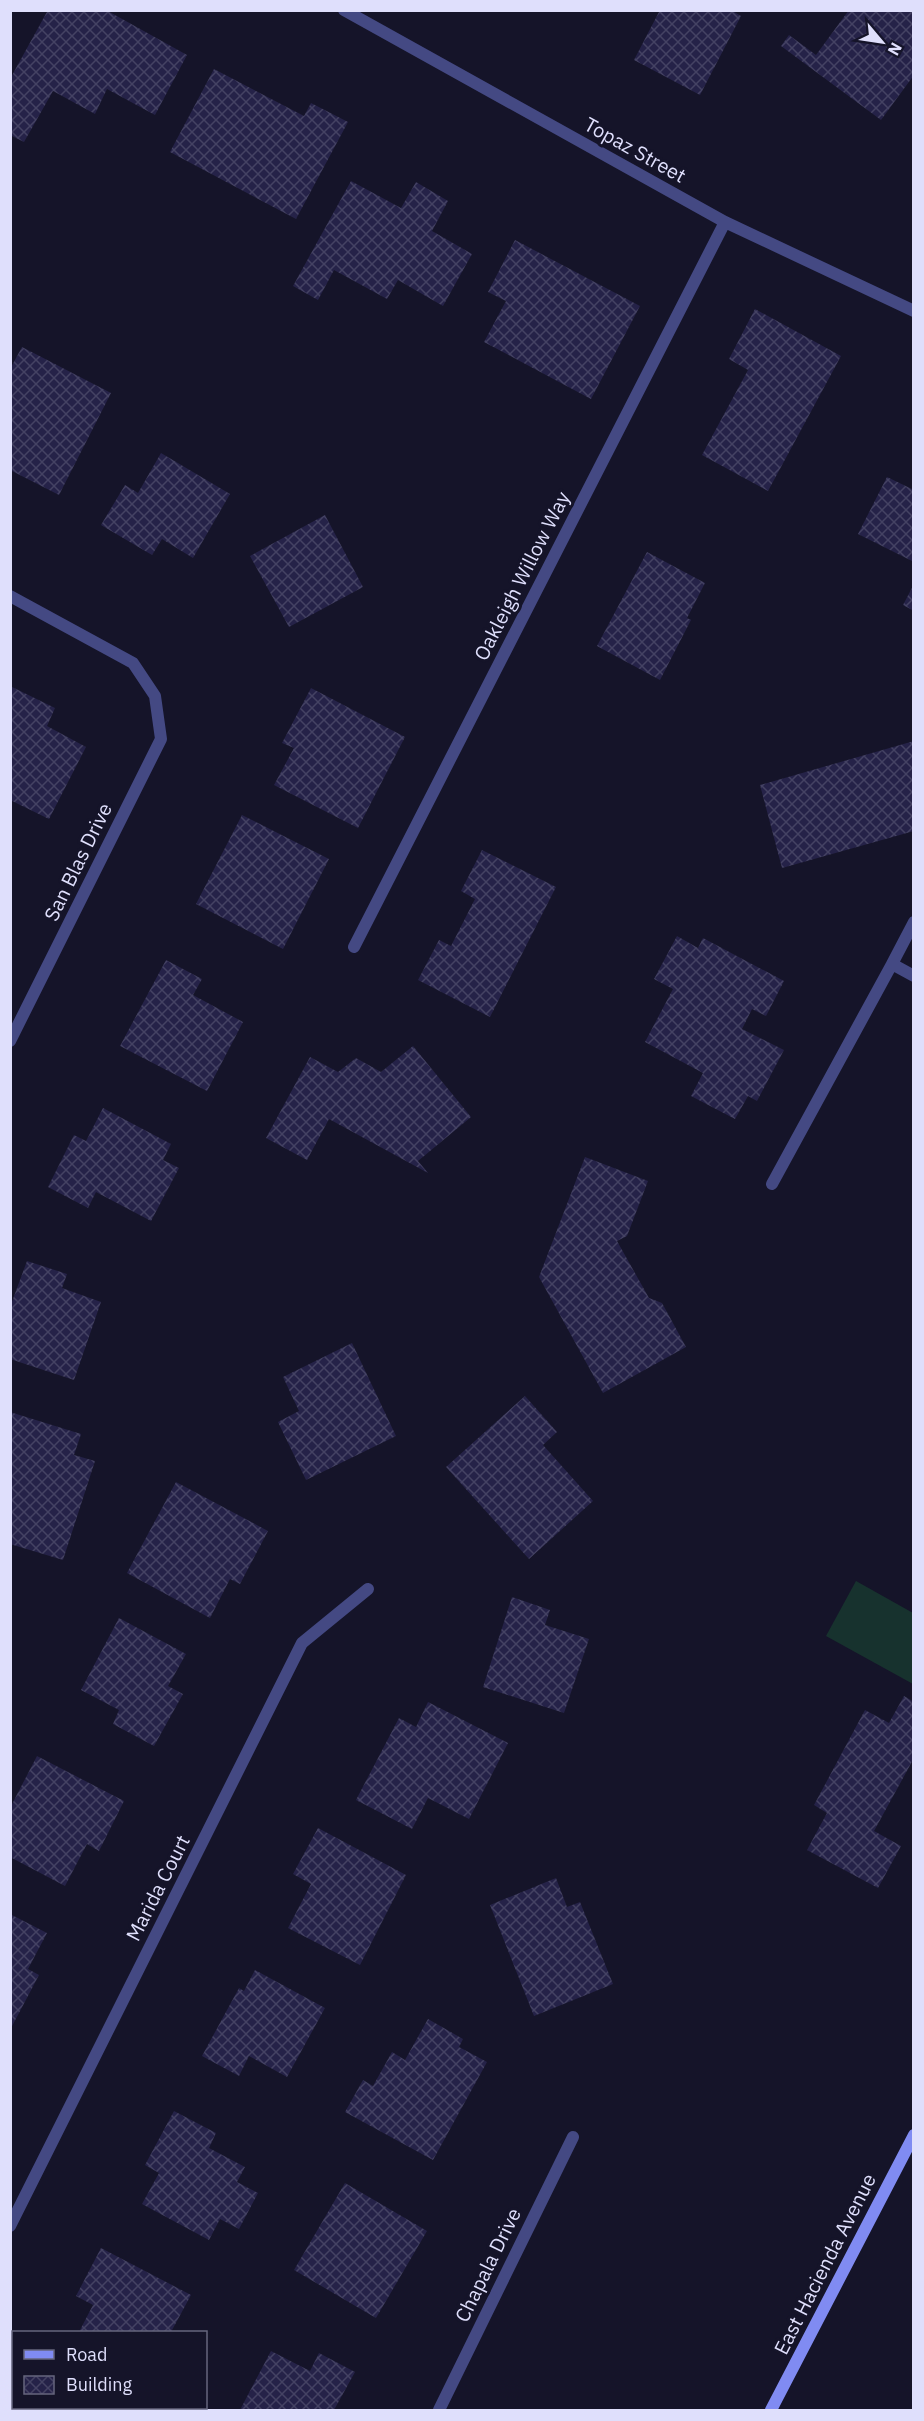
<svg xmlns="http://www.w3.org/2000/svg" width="924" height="2421" font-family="'IBM Plex Sans',sans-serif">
  <defs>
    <pattern id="building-cross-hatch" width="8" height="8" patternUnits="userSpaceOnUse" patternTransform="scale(1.5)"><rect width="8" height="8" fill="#252248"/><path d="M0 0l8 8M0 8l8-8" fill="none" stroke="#444263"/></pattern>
  </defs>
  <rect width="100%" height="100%" fill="#151429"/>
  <path fill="#17322e" d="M856 1581 913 1613V1684L826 1636Z"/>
  <path fill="url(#building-cross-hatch)" d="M48 10H106L187 55 155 115 107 89 95 114 53 91 24 142 10 135V79Z
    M660 10H731L741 16 700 95 634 60Z
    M849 10H914V75L881 120 781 46 789 35 816 55Z
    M214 69 304 116 311 103 348 122 296 219 170 152Z
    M351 181 401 208 416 182 448 201 432 231 472 254 443 306 398 280 387 299 334 270 318 300 293 286Z
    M515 240 640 306 591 399 484 342 506 301 488 292Z
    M755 309 841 356 768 491 702 455 748 370 729 359Z
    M22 347 111 393 59 495 10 470V369Z
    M161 453 230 494 193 558 162 539 152 555 101 525 125 485 138 493Z
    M887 477 914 490V562L858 534Z
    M325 515 363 587 289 627 250 556Z
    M647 552 705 583 687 618 691 620 660 680 597 646Z
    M914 584V611L903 605Z
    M10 686 55 708 47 726 86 747 49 819 10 800Z
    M311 688 405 737 358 828 274 785 294 748 282 743Z
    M914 741V831L782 868 760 785Z
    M242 815 329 859 283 949 196 904Z
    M482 850 556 887 490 1017 418 980 439 940 451 946 475 899 461 891Z
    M677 936 698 948 703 938 784 981 766 1016 752 1009 742 1029 784 1050 757 1101 748 1096 735 1119 691 1096 703 1073 645 1042 673 989 654 979Z
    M166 960 202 979 193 995 243 1022 207 1091 120 1046Z
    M413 1046 471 1117 418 1161 428 1173 329 1119 307 1160 266 1138 310 1057 338 1072 356 1058 381 1072Z
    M103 1108 171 1144 163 1160 179 1168 151 1221 96 1192 88 1208 48 1187 74 1135 86 1141Z
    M585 1157 648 1181 627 1236 617 1241 649 1298 662 1303 686 1347 603 1393 539 1277Z
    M27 1261 67 1274 62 1288 101 1302 74 1380 10 1359V1307Z
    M352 1343 396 1436 306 1480 278 1422 299 1411 283 1377Z
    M525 1396 557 1432 543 1445 593 1501 529 1559 446 1467Z
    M10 1412 81 1434 74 1455 95 1461 63 1560 10 1544Z
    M176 1482 268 1531 240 1584 230 1579 210 1618 127 1573Z
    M512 1597 550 1610 545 1625 589 1639 564 1713 483 1687Z
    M119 1618 186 1654 168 1686 183 1694 154 1746 113 1724 119 1710 81 1690Z
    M904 1696 914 1702V1758L874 1831 901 1846 878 1888 807 1850 827 1813 814 1805 865 1710 889 1723Z
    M428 1702 508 1743 469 1819 428 1798 412 1829 356 1800 399 1718 416 1727Z
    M37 1756 124 1801 99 1851 87 1844 65 1886 10 1857V1808Z
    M318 1828 406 1875 360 1965 288 1928 311 1884 293 1874Z
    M556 1878 567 1907 580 1902 613 1984 534 2016 490 1905Z
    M10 1914 47 1933 28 1969 39 1975 10 2030Z
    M255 1970 325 2008 287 2077 249 2056 239 2076 202 2056 239 1988 244 1991Z
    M428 2019 463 2039 459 2047 487 2062 433 2160 345 2112 363 2080 373 2086 392 2052 405 2060Z
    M174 2111 216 2133 209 2148 245 2167 237 2182 258 2193 239 2229 220 2219 209 2240 142 2204 159 2173 145 2165Z
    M345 2183 427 2231 376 2318 294 2270Z
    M101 2248 191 2295 171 2332H79L93 2305 76 2296Z
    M271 2351 310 2371 319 2353 355 2372 334 2410H240Z"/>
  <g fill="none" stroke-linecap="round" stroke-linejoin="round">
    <path stroke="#444983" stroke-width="12" d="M892 964 914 922
      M772 1184 892 964 914 976"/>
    <path stroke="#444983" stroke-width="12" d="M344 10 725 222 914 311
      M10 596 133 663 155 696 161 739 10 1041
      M354 947 725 222
      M10 2226 302 1643 368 1589
      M439 2410 573 2137"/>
    <path stroke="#808bf2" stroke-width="12" d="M771 2410 914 2135"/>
  </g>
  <g text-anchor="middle" stroke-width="6" stroke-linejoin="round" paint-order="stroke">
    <g font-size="20" fill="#dfdffc" stroke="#151429">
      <text transform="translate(635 150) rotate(29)" y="7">Topaz Street</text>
      <text transform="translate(522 576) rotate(-63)" y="7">Oakleigh Willow Way</text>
      <text transform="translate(78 862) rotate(-64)" y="7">San Blas Drive</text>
      <text transform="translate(158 1888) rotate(-63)" y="7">Marida Court</text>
      <text transform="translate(825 2264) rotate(-63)" y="7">East Hacienda Avenue</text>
      <text transform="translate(488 2265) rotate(-64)" y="7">Chapala Drive</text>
    </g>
  </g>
  <rect width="924" height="2421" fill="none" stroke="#dfdffc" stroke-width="24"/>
  <rect x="12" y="2331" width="195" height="78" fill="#151429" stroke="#66657d" stroke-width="1.5"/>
  <rect x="24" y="2350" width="30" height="9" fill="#808bf2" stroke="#66657d" stroke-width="1.5"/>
  <text x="66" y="2361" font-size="18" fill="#dfdffc">Road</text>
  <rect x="24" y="2376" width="30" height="18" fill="url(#building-cross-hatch)" stroke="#66657d" stroke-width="1.5"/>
  <text x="66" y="2391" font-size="18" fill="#dfdffc">Building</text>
  <g transform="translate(882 42) rotate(119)" stroke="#151429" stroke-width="4.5" paint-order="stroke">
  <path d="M0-4.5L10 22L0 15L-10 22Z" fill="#dfdffc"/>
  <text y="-9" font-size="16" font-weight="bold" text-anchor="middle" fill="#dfdffc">N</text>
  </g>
</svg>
